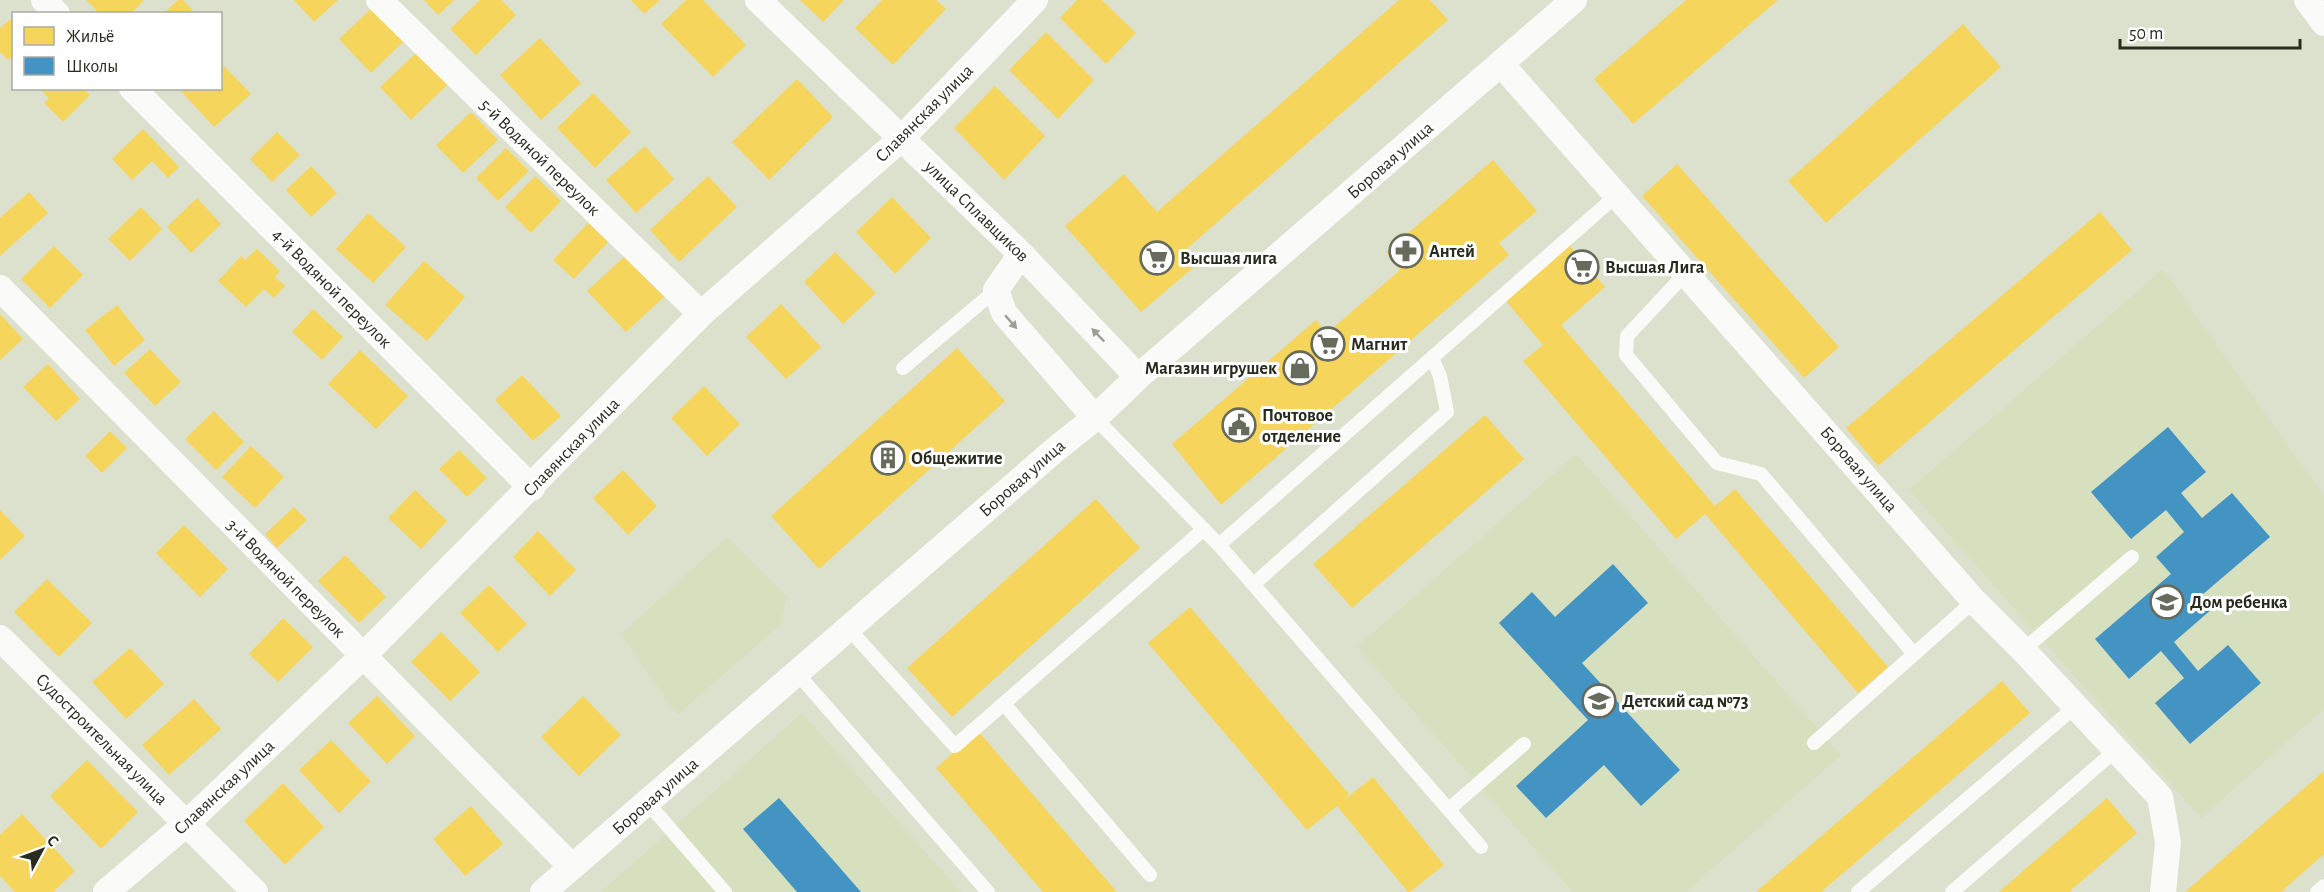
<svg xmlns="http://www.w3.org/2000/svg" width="2324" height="892" font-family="'Alegreya Sans',sans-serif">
  <rect width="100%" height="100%" fill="#dce1cd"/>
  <path fill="#d6dfbe" d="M2163 269 2324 496V709L2201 818 1909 490Z
    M1576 454 1841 755 1686 892H1573L1357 647Z
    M728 537 787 596 780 625 677 715 621 634Z
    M802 713 961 892H601Z"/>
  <path fill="#f6d55c" d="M86 0H144L131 14H100Z
    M178 0H183L196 14H163Z
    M294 0H338L314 22Z
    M424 0H454L438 15Z
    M480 0H501L516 15 476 55 450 29Z
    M631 0H660L644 14Z
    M686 0H703L746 45 713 77 661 24Z
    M800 0H844L823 22Z
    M882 0H936L946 9 893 65 855 28Z
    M1077 0H1102L1136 33 1106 64 1060 18Z
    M1399 0H1430L1448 20 1182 253 1194 267 1141 312 1065 226 1124 174 1157 212Z
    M1686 0H1778L1633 124 1594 79Z
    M373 7 405 40 371 73 339 39Z
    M14 16V55L8 60 0 52V28Z
    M1963 24 2001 67 1826 223 1788 181Z
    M1046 32 1094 80 1058 119 1009 70Z
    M540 38 581 83 541 120 500 75Z
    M417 52 448 84 411 120 380 87Z
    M220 62 251 94 214 127 178 88H220Z
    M797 79 833 117 769 180 732 142Z
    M995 86 1045 136 1004 180 954 128Z
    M39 88H83L90 95 63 122 44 103 49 98Z
    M593 93 631 132 595 168 557 128Z
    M471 112 498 140 463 173 436 145Z
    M143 129 179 167 168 178 152 161 132 180 112 159Z
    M277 132 300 155 272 182 250 159Z
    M645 146 674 179 636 213 606 180Z
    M506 148 529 171 498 201 476 178Z
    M1493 160 1537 211 1499 243 1509 255 1221 505 1172 444 1316 320 1327 333 1400 270 1386 252Z
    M1677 164 1839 347 1804 378 1642 196Z
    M311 166 337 193 311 217 286 190Z
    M535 176 561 201 531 233 505 207Z
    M708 176 737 207 679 262 650 230Z
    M29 192 48 213 0 256V218Z
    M892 197 931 238 895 274 856 232Z
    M197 198 221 224 191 253 167 227Z
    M141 207 162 229 130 261 108 239Z
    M2100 212 2132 250 1878 466 1846 428Z
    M368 213 406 247 373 283 336 249Z
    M588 223 608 242 574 279 553 260Z
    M1564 239 1605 287 1561 325 1715 506 1735 489 1888 667 1858 693 1705 514 1676 539 1523 361 1543 345 1500 294Z
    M54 246 83 275 50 308 21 279Z
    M257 249 280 271 275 277 285 286 274 298 264 289 246 307 218 281 241 256 245 260Z
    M835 252 876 293 843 324 804 282Z
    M625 256 664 297 626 332 587 291Z
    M424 261 465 297 427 341 385 305Z
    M781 304 821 347 786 379 746 337Z
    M117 305 145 340 114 366 85 330Z
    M313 309 343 337 322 360 292 332Z
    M0 314 23 339 0 360Z
    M957 348 1005 401 819 569 771 516Z
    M150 349 181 382 155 406 124 373Z
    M360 350 408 396 376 429 328 384Z
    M48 364 80 399 56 421 23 387Z
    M522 375 561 416 533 441 495 400Z
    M704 386 740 424 707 456 671 418Z
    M214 411 244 442 216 470 185 439Z
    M1485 415 1524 459 1352 608 1313 564Z
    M110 431 127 448 102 473 85 456Z
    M251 446 284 477 255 508 222 477Z
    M459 450 487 478 467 497 439 469Z
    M623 470 657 506 628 535 593 498Z
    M415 490 447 521 421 549 388 518Z
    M1096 499 1140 548 952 717 907 668Z
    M294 507 307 520 277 548 265 534Z
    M0 510 25 536 0 560Z
    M184 525 228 569 200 597 156 553Z
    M538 531 576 570 550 596 513 557Z
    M345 555 386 597 359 623 318 581Z
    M47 579 92 623 59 657 14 612Z
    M489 585 527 624 498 652 460 613Z
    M1190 607 1349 794 1344 800 1373 777 1444 865 1410 892H1408L1337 806 1307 830 1148 643Z
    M283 618 313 647 278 682 249 654Z
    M441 632 480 672 450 701 411 662Z
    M130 648 164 684 126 719 92 682Z
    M2002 681 2030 713 1821 892H1756Z
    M377 696 415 736 387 764 348 723Z
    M583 696 621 735 579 776 541 737Z
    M194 699 221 729 169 775 142 745Z
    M978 731 1117 892H1043L936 768Z
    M331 740 371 781 339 813 299 770Z
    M87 760 138 812 101 849 50 796Z
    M2324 771V854L2281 892H2185Z
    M283 783 324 827 285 865 244 821Z
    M2107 798 2137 833 2069 892H1999Z
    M471 806 503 844 465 876 433 839Z
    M22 814 75 871 53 892H15L0 876V835Z"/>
  <path fill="#4393c3" d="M2168 427 2206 472 2181 493 2202 518 2232 493 2270 537 2202 595 2213 608 2174 642 2198 671 2228 645 2261 683 2190 744 2155 703 2184 678 2161 651 2129 679 2095 639 2171 574 2156 557 2184 532 2166 510 2131 539 2091 492Z
    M1613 564 1648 603 1582 663 1680 770 1641 806 1604 765 1546 818 1516 786 1588 720 1499 623 1532 592 1555 617Z
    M779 798 861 892H797L743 829Z"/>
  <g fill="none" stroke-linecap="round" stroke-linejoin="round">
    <path stroke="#fafaf8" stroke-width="14" d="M1686 273 1627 336 1626 355 1717 463 1761 474 1914 654
      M903 368 996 290
      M1095 418 1219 545 1617 195
      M1219 545 1481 847
      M1254 584 1447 412 1440 376 1432 358
      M848 628 955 746 1204 529
      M2023 650 2132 557
      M797 673 988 892
      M1004 704 1150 875
      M1814 743 1974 601
      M647 802 725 892
      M1449 809 1524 744
      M1858 892 2075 707
      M1952 892 2116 750
      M2317 892 2324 886"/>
    <path stroke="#fafaf8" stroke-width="26" d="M44 0 57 14
      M379 0 701 314
      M758 0 1021 254 1138 377
      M2307 0 2324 23
      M1501 64 1974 601 2023 650 2160 797 2168 842 2163 892
      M132 88 532 488
      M1021 254 996 290 1004 313 1095 418
      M0 288 572 867
      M0 638 255 892
      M106 892 186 824 363 656 701 314 902 138 1035 0
      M543 892 1056 449 1095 418 1138 377 1574 0"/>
  </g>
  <defs><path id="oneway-solid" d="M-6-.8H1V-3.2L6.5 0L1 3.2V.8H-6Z" transform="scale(1.5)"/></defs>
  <g fill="#9c9d96">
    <use href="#oneway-solid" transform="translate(1011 322) rotate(49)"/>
    <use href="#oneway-solid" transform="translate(1098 335) rotate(-134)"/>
  </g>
  <defs>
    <g id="pharmacy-ring" transform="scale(1.725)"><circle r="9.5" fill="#fff" stroke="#676b5b" stroke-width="1.5"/><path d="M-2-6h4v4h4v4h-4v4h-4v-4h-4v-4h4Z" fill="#676b5b"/></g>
    <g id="supermarket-ring" transform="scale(1.725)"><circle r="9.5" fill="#fff" stroke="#676b5b" stroke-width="1.5"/><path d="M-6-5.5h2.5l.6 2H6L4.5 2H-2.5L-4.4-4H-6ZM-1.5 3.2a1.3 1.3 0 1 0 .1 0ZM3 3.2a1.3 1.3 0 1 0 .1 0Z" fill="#676b5b"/></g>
    <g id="shop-ring" transform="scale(1.725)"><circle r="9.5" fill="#fff" stroke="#676b5b" stroke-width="1.5"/><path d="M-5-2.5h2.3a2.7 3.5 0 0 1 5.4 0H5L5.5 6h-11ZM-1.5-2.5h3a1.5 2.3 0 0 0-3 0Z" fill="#676b5b"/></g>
    <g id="civic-ring" transform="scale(1.725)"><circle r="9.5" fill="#fff" stroke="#676b5b" stroke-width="1.5"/><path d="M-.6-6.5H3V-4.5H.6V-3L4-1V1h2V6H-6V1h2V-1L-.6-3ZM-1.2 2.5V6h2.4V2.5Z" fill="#676b5b"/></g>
    <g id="building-ring" transform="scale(1.725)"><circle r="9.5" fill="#fff" stroke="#676b5b" stroke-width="1.5"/><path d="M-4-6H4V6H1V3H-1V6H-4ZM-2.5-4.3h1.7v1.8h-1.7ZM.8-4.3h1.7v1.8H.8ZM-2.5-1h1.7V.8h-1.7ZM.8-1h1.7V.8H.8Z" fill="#676b5b"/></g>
    <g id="school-ring" transform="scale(1.725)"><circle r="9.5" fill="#fff" stroke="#676b5b" stroke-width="1.5"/><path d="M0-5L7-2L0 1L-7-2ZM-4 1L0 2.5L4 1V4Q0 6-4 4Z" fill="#676b5b"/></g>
  </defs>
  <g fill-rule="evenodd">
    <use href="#pharmacy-ring" x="1406" y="251"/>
    <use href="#supermarket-ring" x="1157" y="258"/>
    <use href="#supermarket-ring" x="1582" y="267"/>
    <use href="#supermarket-ring" x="1328" y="344"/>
    <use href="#shop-ring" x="1300" y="368"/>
    <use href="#civic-ring" x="1239" y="425"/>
    <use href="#building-ring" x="888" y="458"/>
    <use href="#school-ring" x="2167" y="602"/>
    <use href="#school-ring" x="1599" y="701"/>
  </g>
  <g text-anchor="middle" stroke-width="6" stroke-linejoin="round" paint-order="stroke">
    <g font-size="18" fill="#282c1e" stroke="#fff">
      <text transform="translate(924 113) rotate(-45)" y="6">Славянская улица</text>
      <text transform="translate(540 157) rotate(44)" y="6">5-й Водяной переулок</text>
      <text transform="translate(1390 160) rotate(-41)" y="6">Боровая улица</text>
      <text transform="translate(977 211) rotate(44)" y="6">улица Сплавщиков</text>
      <text transform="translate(332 288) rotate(45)" y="6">4-й Водяной переулок</text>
      <text transform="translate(571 447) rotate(-46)" y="6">Славянская улица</text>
      <text transform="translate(1859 469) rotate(49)" y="6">Боровая улица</text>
      <text transform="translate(1022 478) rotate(-41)" y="6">Боровая улица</text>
      <text transform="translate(286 578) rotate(45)" y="6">3-й Водяной переулок</text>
      <text transform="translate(102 739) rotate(45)" y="6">Судостроительная улица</text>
      <text transform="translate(224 787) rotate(-43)" y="6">Славянская улица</text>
      <text transform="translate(655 796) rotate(-41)" y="6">Боровая улица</text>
    </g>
    <g font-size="18" font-weight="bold" fill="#282c1e" stroke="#fff" text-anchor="start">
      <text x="1429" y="257">Антей</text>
      <text x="1180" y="264">Высшая лига</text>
      <text x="1605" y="273">Высшая Лига</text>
      <text x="1351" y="350">Магнит</text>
      <text x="1277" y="374" text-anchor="end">Магазин игрушек</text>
      <text x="1262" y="421">Почтовое<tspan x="1262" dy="21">отделение</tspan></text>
      <text x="911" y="464">Общежитие</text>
      <text x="2190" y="608">Дом ребенка</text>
      <text x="1622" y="707">Детский сад №73</text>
    </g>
  </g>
  <rect x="12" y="12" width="210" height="78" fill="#ffffff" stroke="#a9aba5" stroke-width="1.5"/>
  <rect x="24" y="27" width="30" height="18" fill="#f6d55c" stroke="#a9aba5" stroke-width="1.5"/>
  <text x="66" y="42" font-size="18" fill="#282c1e">Жильё</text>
  <rect x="24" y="57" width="30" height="18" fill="#4393c3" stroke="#a9aba5" stroke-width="1.5"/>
  <text x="66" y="72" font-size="18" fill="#282c1e">Школы</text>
  <g transform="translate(42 850) rotate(49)" stroke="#ffffff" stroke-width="4.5" paint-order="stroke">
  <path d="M0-4.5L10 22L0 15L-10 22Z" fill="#282c1e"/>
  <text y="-9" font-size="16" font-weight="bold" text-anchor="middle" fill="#282c1e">С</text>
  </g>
  <path d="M2120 39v9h180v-9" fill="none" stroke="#282c1e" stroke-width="3"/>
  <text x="2129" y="39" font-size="18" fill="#282c1e" stroke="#ffffff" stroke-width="4.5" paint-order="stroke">50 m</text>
</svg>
